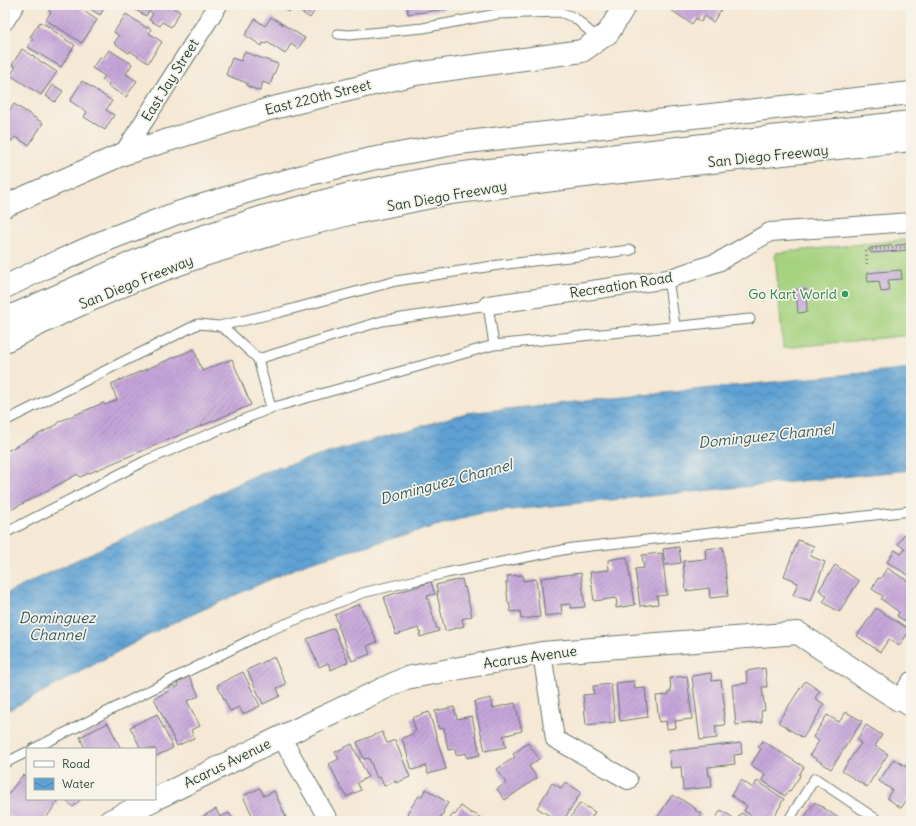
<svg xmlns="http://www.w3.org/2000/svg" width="916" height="826" font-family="Delius,sans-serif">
  <defs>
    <pattern id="water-waves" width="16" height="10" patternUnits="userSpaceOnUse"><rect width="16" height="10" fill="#5fa1d3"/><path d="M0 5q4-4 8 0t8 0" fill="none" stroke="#4e84ac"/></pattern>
    <pattern id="building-hatch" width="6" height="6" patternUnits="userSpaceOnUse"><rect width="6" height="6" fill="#c6a6da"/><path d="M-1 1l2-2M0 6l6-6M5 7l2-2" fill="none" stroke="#a088b2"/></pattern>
  </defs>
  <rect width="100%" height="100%" fill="#f7f3e8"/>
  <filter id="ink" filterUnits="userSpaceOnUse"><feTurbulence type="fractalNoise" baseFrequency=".025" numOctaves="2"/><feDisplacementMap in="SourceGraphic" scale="8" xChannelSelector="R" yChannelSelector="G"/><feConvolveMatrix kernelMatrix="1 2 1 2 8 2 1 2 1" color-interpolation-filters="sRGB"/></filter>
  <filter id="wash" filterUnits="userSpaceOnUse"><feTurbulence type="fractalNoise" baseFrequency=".012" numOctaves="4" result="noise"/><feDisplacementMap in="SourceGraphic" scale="16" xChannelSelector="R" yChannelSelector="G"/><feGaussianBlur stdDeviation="0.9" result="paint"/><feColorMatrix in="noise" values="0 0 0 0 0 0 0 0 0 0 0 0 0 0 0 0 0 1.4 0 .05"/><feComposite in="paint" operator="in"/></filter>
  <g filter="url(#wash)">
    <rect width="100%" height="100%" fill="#f5e8d4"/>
    <path fill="#a5d27f" stroke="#62885a" d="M911 239V335L783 348 775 253Z"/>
    <path fill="url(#water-waves)" stroke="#3f6f84" d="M911 368V470L481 513 307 563 162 628 5 712V594L260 473 466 413Z"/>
    <g id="blocks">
      <path fill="url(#building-hatch)" d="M51 5H75L97 20 82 43 46 20 51 12 48 10Z
        M84 5H106L100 15Z
        M134 5H170L180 12 171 27 162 22 160 26 149 20 153 14 149 11 146 16 132 8Z
        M279 5H318L310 18 292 6 289 12Z
        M407 5H446L447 9 408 14Z
        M670 5H724L713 22 704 16 701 22 696 18 692 24 668 8Z
        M126 14 147 28 148 27 151 29 149 33 162 42 148 63 130 51 129 53 114 43 119 36 114 32Z
        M271 17 305 38 298 49 291 44 285 54 267 42 266 44 263 43 262 46 245 35 255 19 265 26Z
        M40 22 53 29 52 30 66 39V40L75 45 61 67 28 47 33 39 30 37Z
        M22 49 32 56 33 55 35 57H34L57 72 41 95 10 75 16 67 12 65Z
        M109 50 132 64 126 74 137 81 126 97 108 86 109 84 102 80 105 76 92 68 100 57 103 59Z
        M244 52 278 64 270 85 263 82 260 91 247 86V83L226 75 232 58 241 61Z
        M82 81 112 101 106 110 114 115 105 130 84 117 87 112 70 101Z
        M53 85 63 91 55 102 46 96Z
        M14 104 43 123 29 145 15 137 12 141 5 136V117Z
        M908 244 911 245V250L871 253 870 248Z
        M901 270 902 279 888 280 889 291 881 292 879 281 868 282 867 273Z
        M806 289 807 312 798 313 796 290Z
        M194 349 202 371 232 359 251 405 80 477 78 474 5 513V452L58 424V422L103 403 105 405 117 400 111 384Z
        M905 533 911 537V577L887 562 895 550 901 554 905 549 898 544Z
        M798 540 814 546 810 556 825 562 811 601 793 595 798 583 793 581 794 580 784 576Z
        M679 547 681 563 665 565 663 549Z
        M723 547 728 596 710 598 709 588 686 591 683 561 706 559 705 549Z
        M662 553 667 595 657 596 658 604 640 606 635 569 644 568 642 555Z
        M627 557 634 604 635 603V605L616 608V605H617L616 598 594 601 590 572 609 570 608 560Z
        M835 565 859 581 839 612 823 602 827 596 819 590Z
        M887 568 911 583V625L897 616 899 612 881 599 883 596 872 589 878 578 880 579Z
        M581 573 585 607 571 608 570 604 561 605 562 614 545 616 541 578Z
        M523 575V581L536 579 540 617 521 619 520 611 511 612 509 603H508L506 582H508L507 576Z
        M462 579 464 588 465 587 472 616 462 619 464 626 445 631 437 594H438L436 585Z
        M431 582 435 594 427 596 437 629H438L439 631 420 637 419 634H421L418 628 396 635 384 597Z
        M359 604 364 615H365L377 642 367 646 370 654 352 661 338 626H339L335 615Z
        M876 608 910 630 899 646 889 639 880 652 857 636Z
        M334 628 348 662 331 670 328 663 319 667 307 639Z
        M274 657 286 684 277 688 280 696 263 704 247 670Z
        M765 668 767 687H762L765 710 761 711 762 722 736 725 732 685 748 683 746 671Z
        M243 672 260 706 243 714 239 707 230 711 217 685Z
        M711 673 712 681 721 680 725 709 723 710 725 725 715 726 717 738 700 740 692 676Z
        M189 676 199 696 187 701 200 726 191 730 194 738 177 746 154 698 169 691 168 688 174 685 175 688 179 686 177 683Z
        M687 676 692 719 675 721 676 728 667 729 666 721 659 722 656 696 668 695V692H671L670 678Z
        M634 681 635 689 645 688 648 717 620 721 616 683Z
        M805 681 820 691 815 698 824 704 819 711 820 712 803 738 778 722Z
        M611 684 615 722 586 725 583 695 594 694 593 686Z
        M491 698 493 708 515 703 522 731 503 736 506 747 485 751 474 702Z
        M454 707 457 719 472 716 480 755 467 758 466 753 456 755 455 749 448 750 444 728 439 729 435 711Z
        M429 712 446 769 428 774 426 766 412 770 402 738 413 734V732L416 731 412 718Z
        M846 712 862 721 831 769 810 755 819 741 813 737 827 715 839 722Z
        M157 714 173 748 156 756 155 749H141L130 727Z
        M108 723 121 749H85L80 737Z
        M866 725 882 735 875 746 888 754 867 787 842 771 861 743 857 740Z
        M382 732 387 743 395 740 410 777 396 783V781L384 786 380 777 377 778 369 758 364 759 357 742Z
        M763 741 804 767 799 775 800 776 790 791 789 790 785 796 762 780 765 774 751 765 761 749 758 747Z
        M528 743 539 759 529 766 537 778 505 800 497 789 506 783 497 769 515 757 513 754Z
        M741 743 742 754 734 755 735 764 708 767 709 776H711L712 787 683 790 681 767 671 768 669 751Z
        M352 744 368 777 357 783 361 790 347 797 343 790H342L329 764 339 759 335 752Z
        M894 759 906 767 911 759V794L901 808 887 798 892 790 879 781Z
        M23 775 27 778V799H56L58 801 44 821H17L5 812V798Z
        M741 780 753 788 757 781 784 799 780 805H781L771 821H759L744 811 747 806 731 795Z
        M565 782 581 792 563 821H558L537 808 552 783 561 788Z
        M260 788 264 796 274 791 286 817 279 821H255L243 796Z
        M426 789 448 803 443 811 444 812 438 821H403L409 814 407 813 419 796 421 797Z
        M672 795 677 798 678 797 696 809 695 810 702 814 697 821H655Z
        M64 799H81L73 807Z
        M815 802 843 821H802Z
        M580 803 595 812 589 821H568Z
        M461 806 472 814 473 813 484 820 483 821H448L453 814 455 815Z
        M216 809 220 817 229 813 234 821H202L200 818Z
        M721 810 737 820 741 813 754 821H714Z"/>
    </g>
  </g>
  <g filter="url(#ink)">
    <use href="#blocks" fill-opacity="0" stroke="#6a796c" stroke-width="1"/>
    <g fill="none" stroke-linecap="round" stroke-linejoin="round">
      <g stroke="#6a796c" stroke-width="11">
        <path id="service" d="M338 34 349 35 423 28 497 14 560 12 575 18 598 39
          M668 279 675 326
          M219 326 281 312 396 281 499 265 631 250
          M258 359 271 408
          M5 421 198 324 219 326 230 333 258 359 382 321 488 305 494 345
          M5 533 145 461 271 408 494 345 750 319
          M33 749 268 631 362 593 446 573 573 548 911 511
          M5 763 27 752
          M788 821 815 778 879 821"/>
      </g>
      <g stroke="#6a796c" stroke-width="20">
        <path id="minor" d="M5 21 15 5
          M123 154 218 5
          M488 305 668 279 718 262 770 232 911 222
          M542 653 555 739 628 780
          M911 681 899 700 911 708
          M281 737 329 821"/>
      </g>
      <g stroke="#6a796c" stroke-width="24">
        <path id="tertiary" d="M5 206 123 154 269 109 415 74 582 51 608 33 625 5
          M155 799 281 737 406 678 542 653 798 633 899 700
          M110 821 155 799"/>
      </g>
      <g stroke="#6a796c" stroke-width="24">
        <path id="motorway" d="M5 287 46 267 109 239 177 213 256 189 314 173 371 159 459 143 510 137 911 93
          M5 319 159 251 263 217 295 209 346 195 437 177 472 172 771 137 911 122
          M5 341 68 310 133 281 204 255 280 232 349 214 450 193 593 175 911 140"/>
      </g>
      <path stroke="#6a796c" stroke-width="2.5" stroke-dasharray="1 3" stroke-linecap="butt" d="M867 264 866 250 911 247"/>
      <use href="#service" stroke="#fff" stroke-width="9"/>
      <use href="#minor" stroke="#fff" stroke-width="18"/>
      <use href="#tertiary" stroke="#fff" stroke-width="22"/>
      <use href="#motorway" stroke="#fff" stroke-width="22"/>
    </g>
  </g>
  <circle fill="#2e9e5b" stroke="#f7f3e8" stroke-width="1.5" cx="845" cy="294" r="4"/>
  <g text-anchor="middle" stroke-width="3.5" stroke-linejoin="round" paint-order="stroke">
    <g font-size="14" fill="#1f3d34" stroke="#f7f3e8">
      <text transform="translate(170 80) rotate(-58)" y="5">East Jay Street</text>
      <text transform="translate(318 97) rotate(-14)" y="5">East 220th Street</text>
      <text transform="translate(768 156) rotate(-6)" y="5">San Diego Freeway</text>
      <text transform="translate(447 196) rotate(-10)" y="5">San Diego Freeway</text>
      <text transform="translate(136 282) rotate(-22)" y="5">San Diego Freeway</text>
      <text transform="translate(621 285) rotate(-9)" y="5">Recreation Road</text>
      <text transform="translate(530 657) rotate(-8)" y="5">Acarus Avenue</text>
      <text transform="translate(227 763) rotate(-26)" y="5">Acarus Avenue</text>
    </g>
    <g font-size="14" fill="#27864d" stroke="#f7f3e8" text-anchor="end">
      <text x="837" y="299">Go Kart World</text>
    </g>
    <g font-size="15" font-style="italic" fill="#325b64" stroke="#f7f3e8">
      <text transform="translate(766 436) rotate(-6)" y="5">Dominguez Channel</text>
      <text transform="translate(446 482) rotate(-15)" y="5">Dominguez Channel</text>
      <text x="57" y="623">Dominguez<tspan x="57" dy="17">Channel</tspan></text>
    </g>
  </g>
  <rect width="916" height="826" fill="none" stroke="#f7f3e8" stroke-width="20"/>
  <rect x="26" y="748" width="130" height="52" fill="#f7f3e8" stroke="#a1aaa0"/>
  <rect x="34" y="761" width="20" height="6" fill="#ffffff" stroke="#a1aaa0"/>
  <text x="62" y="768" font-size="12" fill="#1f3d34">Road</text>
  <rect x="34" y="778" width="20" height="12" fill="url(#water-waves)" stroke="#a1aaa0"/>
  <text x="62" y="788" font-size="12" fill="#1f3d34">Water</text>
</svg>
